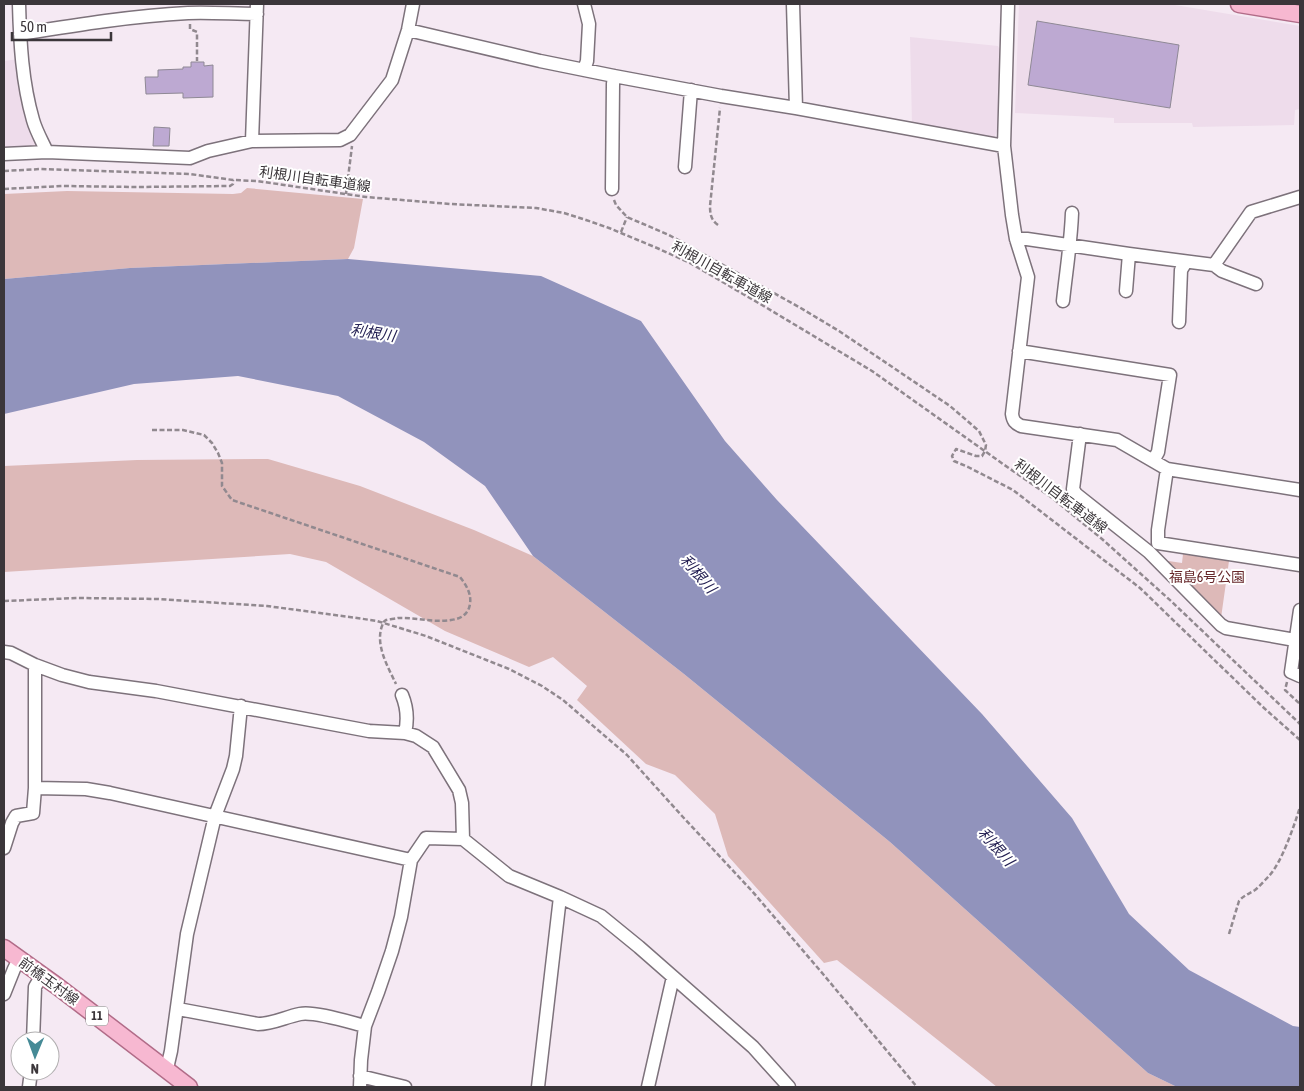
<svg xmlns="http://www.w3.org/2000/svg" width="1304" height="1091" font-family="'Asap Condensed','Noto Sans JP',sans-serif">
  <rect width="100%" height="100%" fill="#f5e9f3"/>
  <path fill="#eedceb" d="M1019 4H1169L1300 26V109L1295 110 1294 125 1193 127 1192 123H1114V118L1015 113Z
    M910 37 998 46 1002 54V120L994 138 912 124Z
    M19 59 40 146 37 149H4V61Z"/>
  <path fill="#ddb9b8" d="M247 188 363 199 354 248 348 259 130 268 4 279V194L67 191 233 194 241 193Z
    M268 459 360 486 474 530 533 556 684 674 890 842 1148 1073 1177 1087H997L837 960 824 963 728 856 715 814 675 775 646 764 577 700 587 686 553 657 529 667 445 631 326 562 290 554 4 572V466L137 460Z
    M1183 554 1229 561 1221 618 1162 560 1182 563Z"/>
  <path fill="#9193bc" d="M348 259 541 276 641 321 725 441 777 500 982 714 1072 818 1129 914 1189 970 1293 1026 1300 1027V1087H1177L1148 1073 890 842 684 674 533 556 485 486 424 442 338 396 238 376 134 384 4 414V279L130 268Z"/>
  <path fill="#bda9d2" stroke="#8f8995" d="M1037 21 1179 45 1170 108 1028 85Z
    M191 62H204V66L213 65V97L183 98V93L146 94 145 77H158V70L183 69V67H191Z
    M154 127 170 128 169 146H153Z"/>
  <g fill="none" stroke-linecap="round" stroke-linejoin="round">
    <g stroke="#7d727b" stroke-width="15">
      <path id="minor" d="M19 4C20 42 22 82 33 120 36 131 42 141 47 152
        M584 4 589 24 587 61 584 70
        M793 4 796 108
        M1008 4 1004 146 1012 215 1016 239 1028 277 1012 414C1013 421 1015 423 1021 426L1117 440 1167 469 1300 490
        M408 30 540 61 614 76 721 96 796 108 1004 146
        M20 34C76 25 131 16 188 13 210 12 234 14 257 14
        M252 141 257 4
        M4 154 47 152 190 158 208 151 252 141 340 140 350 135 392 80 408 30 413 4
        M685 167 691 90
        M612 189 613 84 614 76
        M1016 239H1027L1129 254 1214 265 1251 212 1300 197
        M1214 265 1222 271 1256 284
        M1126 291 1129 254
        M1063 301C1066 272 1071 242 1072 213
        M1179 322 1181 270 1186 262
        M1019 351 1170 375 1158 452 1153 461
        M1080 434 1073 489 1076 494 1149 552 1221 625 1226 628 1295 640
        M1167 469 1158 530V543L1300 565
        M1300 610 1291 672 1300 676
        M4 652 11 653 35 665 62 675 89 682 156 691 369 731 405 733 416 736 433 747 459 790 462 803 463 839
        M402 695C407 707 408 720 405 733
        M35 788 86 789 110 793 411 860
        M4 848 12 823 16 816 33 813 35 788V665
        M4 994 14 969 19 959
        M178 1009 258 1024C273 1024 285 1017 300 1014 314 1011 349 1022 365 1026
        M33 1041 35 987 42 975
        M165 1068 168 1064 171 1051 187 934 215 816 233 769 236 756 241 706
        M360 1076 405 1087
        M29 1087 31 1071
        M360 1087 361 1060 365 1026 378 992 392 951 401 917 411 860 426 838 463 839 509 876 560 897 601 916 639 947 753 1047 789 1087
        M538 1087 560 897
        M648 1087 673 977"/>
    </g>
    <g stroke="#b16c88" stroke-width="19">
      <path id="major" d="M1239 4 1300 14
        M4 948 57 986 189 1087"/>
    </g>
    <path stroke="#91898f" stroke-width="2.5" stroke-dasharray="5 2.5" stroke-linecap="butt" d="M190 24V29L197 32V61
      M4 171 41 169 190 174 233 180 257 181 366 197 450 204 536 208 564 213 586 220 609 228 657 248 690 263 762 305 872 371 1003 464 1051 497 1102 539 1171 601 1300 724
      M4 189 63 186 136 187 230 186 233 184V180
      M346 194 352 146
      M614 200 616 205 627 217 669 235 799 307 839 331 950 406 979 431 986 445 985 451 982 456H976L956 449 952 456 954 461 968 467 1013 490 1140 588 1264 708 1300 740
      M718 225C711 220 710 214 710 206L720 108
      M621 232 627 217
      M152 430H183L204 435 212 443 218 453 222 463V486L232 500 460 577C467 586 473 596 469 608 466 616 459 619 451 620 433 623 415 617 398 618 395 619 389 619 386 620 383 622 383 623 382 626 375 645 388 667 396 684
      M4 601 77 598 158 599 267 606 357 618 377 621 426 636 509 669 542 686 563 700 627 755 682 816 752 891 823 974 917 1087
      M1287 682 1285 690 1300 704
      M1229 934 1239 901C1244 895 1249 894 1255 890 1260 886 1265 880 1269 876 1282 862 1294 826 1300 807"/>
    <use href="#minor" stroke="#fff" stroke-width="12"/>
    <use href="#major" stroke="#f7b8d1" stroke-width="16"/>
  </g>
  <g text-anchor="middle" stroke-width="4" stroke-linejoin="round" paint-order="stroke">
    <rect fill="#fff" stroke="#767275" stroke-width="1" x="86" y="1006.5" width="22" height="19" rx="4"/>
    <g font-size="12" font-weight="bold" fill="#3b363a">
      <text x="97" y="1020">11</text>
    </g>
    <g font-size="14" fill="#3b363a" stroke="#fff">
      <text transform="translate(315 179) rotate(8)" y="5">利根川自転車道線</text>
      <text transform="translate(722 272) rotate(29)" y="5">利根川自転車道線</text>
      <text transform="translate(1061 496) rotate(37)" y="5">利根川自転車道線</text>
      <text transform="translate(49 981) rotate(36)" y="5">前橋玉村線</text>
    </g>
    <g font-size="14" fill="#66272a" stroke="#fff">
      <text x="1207" y="582">福島6号公園</text>
    </g>
    <g font-size="15" font-style="italic" fill="#242053" stroke="#fff">
      <text transform="translate(373 333) rotate(9)" y="5">利根川</text>
      <text transform="translate(698 574) rotate(49)" y="5">利根川</text>
      <text transform="translate(996 847) rotate(48)" y="5">利根川</text>
    </g>
  </g>
  <rect width="1304" height="1091" fill="none" stroke="#3b363a" stroke-width="10"/>
  <g transform="translate(35 1056) rotate(181)"><circle r="24" fill="#ffffff" stroke="#b1afb0"/>
  <path d="M0-4L9 19L0 12L-9 19Z" fill="#458a96"/>
  <text y="-8" font-size="14" font-weight="bold" text-anchor="middle" fill="#3b363a">N</text>
  </g>
  <path d="M12 32v8h99v-8" fill="none" stroke="#3b363a" stroke-width="2.5"/>
  <text x="20" y="32" font-size="15" fill="#3b363a" stroke="#ffffff" stroke-width="4" paint-order="stroke">50 m</text>
</svg>
